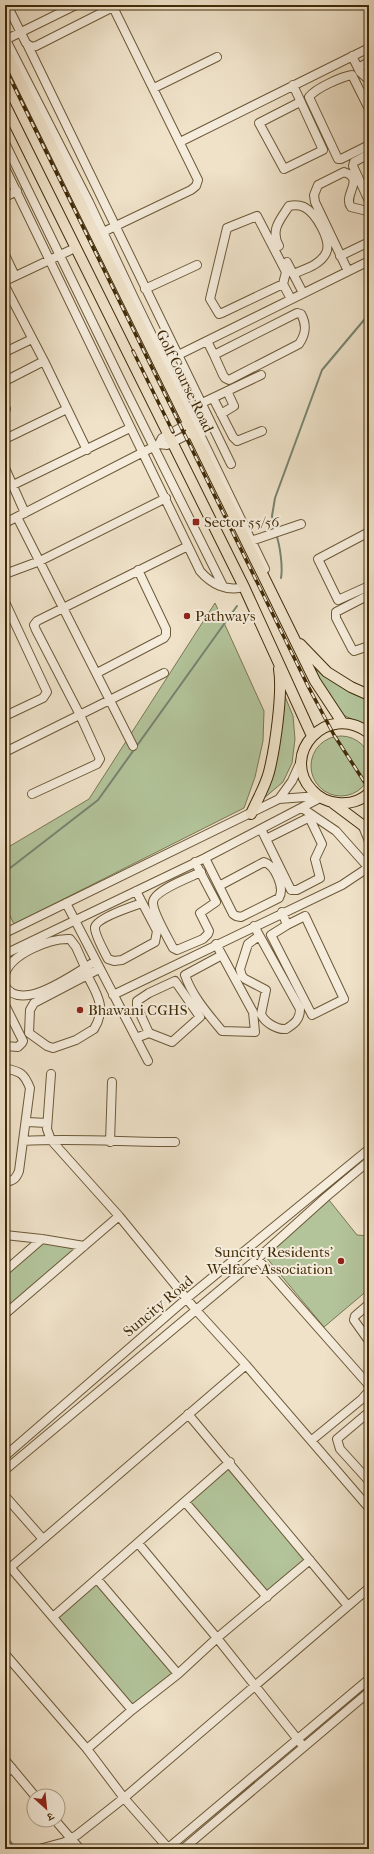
<svg xmlns="http://www.w3.org/2000/svg" width="374" height="1854" font-family="'IM FELL French Canon','Noto Serif Devanagari',serif">
  <rect width="100%" height="100%" fill="#efe2c9"/>
  <filter id="stains"><feTurbulence type="fractalNoise" baseFrequency=".005" numOctaves="4"/><feColorMatrix values="0 0 0 0 .2 0 0 0 0 .09 0 0 0 0 .02 0 0 0 .5 -.17"/></filter>
  <radialGradient id="worn" r=".72"><stop offset=".6" stop-color="#630" stop-opacity="0"/><stop offset="1" stop-color="#630" stop-opacity=".3"/></radialGradient>
  <path fill="#b3c49b" stroke="#7a7852" d="M215 603 264 711 263 741 255 777 244 808 14 924 5 906V849L89 799Z
    M311 667 369 700V727L341 714Z
    M284 694 293 716 295 739 292 763 283 782 263 799 270 783Z
    M311 766a30 30 0 1 1 60 0a30 30 0 1 1-60 0Z
    M329 1200 357 1235 369 1236V1289L324 1327 265 1256Z
    M43 1243 76 1249 5 1310V1275Z
    M230 1467 305 1559 267 1592 190 1502Z
    M96 1583 172 1673 133 1705 58 1617Z"/>
  <g fill="none" stroke-linecap="round" stroke-linejoin="round">
    <path stroke="#768371" stroke-width="2" d="M274 530 272 516 275 498 322 370 369 314
      M276 534C280 545 283 567 281 578
      M5 872 98 800 237 606"/>
    <g stroke="#6c5938" stroke-width="10">
      <path id="minor" d="M7 5 26 43 31 47 36 46 117 5
        M5 38 89 202 134 298 265 569
        M5 40 76 5
        M28 46 231 464
        M352 56 360 72 369 80
        M358 68 369 62
        M293 85 323 150 284 169 259 123 300 102
        M154 88 217 57
        M369 109 352 75C341 77 316 88 309 97L338 159H341L369 145
        M180 142 369 48
        M5 143 124 387 223 586
        M369 154 354 162 353 166 369 201
        M5 168 200 571C211 584 227 592 244 587
        M5 197 17 191
        M99 234 191 190 196 186 198 180 113 7
        M279 246C270 230 280 220 289 206 294 205 299 205 304 207 316 213 332 241 326 253 320 265 305 269 293 274
        M5 255 15 276
        M340 256 369 242
        M287 262 303 293
        M348 271 315 202 314 195 318 185 344 172C366 179 342 195 351 207L367 211 369 213
        M5 281 75 248
        M283 284 222 313 219 314 210 299 227 228 257 216 286 272 283 284 291 299
        M5 286 44 361 87 450
        M145 289 197 265
        M207 341 214 355 297 313 301 314C307 325 306 334 299 344L229 380 225 378 223 375 214 355
        M5 352 32 339
        M160 364 369 261
        M5 381 44 361
        M213 398 233 437 237 441 262 431
        M202 403 261 375
        M5 410 6 409
        M221 414 234 406 227 391
        M5 439 67 409
        M159 444 162 438 189 423
        M5 468 25 513
        M13 485 130 428
        M17 517 133 746
        M5 523 159 444 167 445 193 432
        M369 532 318 559 338 600 369 586
        M248 542 301 524
        M5 574 40 561 166 498
        M369 595 336 612V618L352 649 354 651 369 646
        M5 602 47 692 43 698 5 716
        M97 673 164 638 166 635V629L138 570
        M5 752 164 673
        M32 794 97 764 100 759 80 715 36 630 34 625 37 621 188 546
        M279 799 318 796
        M302 808 336 831 368 867
        M362 824 369 841
        M261 829 289 886 291 890H297L320 878 315 859 322 844 310 819H306L266 839
        M205 858 233 914 236 916 241 917 279 898C285 888 275 865 264 862L219 886
        M195 862 216 902 200 913 209 931 208 934 203 939 177 950 173 948C168 938 153 913 153 903 152 891 191 877 201 872
        M136 891 157 931 155 942 122 960 114 961 108 959C105 953 94 934 95 927 97 918 133 906 142 903
        M66 903 148 1061
        M282 912 287 925 305 916 344 999 312 1015 271 935 287 925
        M254 926 300 1009C300 1020 294 1024 286 1029 277 1030 264 1022 261 1014L266 990 245 979 242 976 240 969 248 944 259 936
        M5 933 279 799 292 781 301 761
        M216 944 253 1012 255 1032 222 1031C208 1014 192 996 185 975L222 955
        M5 954 205 858 320 798
        M5 974C11 954 50 938 70 939L76 947 85 967
        M87 975C97 994 107 1008 94 1029L76 1040 53 1048 47 1046 29 1033 30 1010 34 1003 99 969
        M5 986C22 1014 76 972 96 961
        M113 995 342 885 369 867
        M5 1005 23 1041 22 1043 18 1047 5 1046
        M136 1038 149 1033 172 1042 200 1017 175 981 149 993 137 1001V1007L149 1033
        M5 1068C21 1072 24 1073 30 1088L19 1171C16 1179 13 1181 5 1182
        M51 1074 47 1129 51 1140 119 1216 195 1309 246 1365 369 1508
        M27 1122 47 1123
        M23 1141C73 1138 124 1142 175 1142
        M110 1142 112 1082
        M5 1235 42 1239 84 1246
        M254 1255 367 1383 369 1387
        M5 1271 42 1239
        M369 1304 355 1316 354 1320 369 1341
        M5 1314 119 1216
        M369 1412 337 1439 340 1449 369 1481
        M188 1414 348 1606
        M312 1440 362 1399 369 1391V1388
        M5 1456 186 1299 369 1149
        M5 1470 257 1259 326 1197 369 1161
        M5 1496 42 1538
        M185 1502 267 1597
        M138 1543 217 1638 303 1746
        M10 1567 132 1710
        M5 1572 246 1365
        M97 1579 178 1674
        M53 1617 230 1462
        M5 1654 87 1749 124 1798 169 1849
        M87 1749 132 1710 178 1674 217 1638 310 1560
        M5 1760 35 1796
        M5 1774 12 1768
        M55 1820 80 1849
        M5 1842 11 1849
        M39 1849 65 1842 77 1835 124 1798 369 1588
        M167 1849 369 1679
        M183 1849 369 1692"/>
    </g>
    <g stroke="#412b08" stroke-width="12">
      <path id="major" d="M5 51 315 681 342 722
        M5 105 244 587 312 736
        M300 644 327 672 351 687 369 695
        M369 733C327 701 279 755 312 790 319 798 327 802 338 803 349 804 361 801 369 793
        M333 803 369 830
        M251 814C257 800 265 787 269 772 275 748 283 693 279 669"/>
    </g>
    <use href="#minor" stroke="#f5ecdc" stroke-width="8"/>
    <use href="#major" stroke="#efe2c9" stroke-width="10"/>
    <g stroke="#412b08" stroke-width="3.5">
      <path id="rail" d="M5 68 308 686 334 735 369 789
        M133 351 173 432"/>
    </g>
    <use href="#rail" stroke="#f5ecdc" stroke-width="2" stroke-dasharray="6" stroke-linecap="butt"/>
  </g>
  <g fill="#8f2418" stroke="#f5ecdc" stroke-width="1.5">
    <rect x="192" y="518" width="8" height="8" rx="2"/>
    <circle cx="187" cy="616" r="4"/>
    <circle cx="80" cy="1010" r="4"/>
    <circle cx="341" cy="1261" r="4"/>
  </g>
  <g text-anchor="middle" stroke-width="4" stroke-linejoin="round" paint-order="stroke">
    <g font-size="15" fill="#412b08" stroke="#f5ecdc">
      <text transform="translate(185 381) rotate(64)" y="5">Golf Course Road</text>
      <text transform="translate(158 1306) rotate(-40)" y="5">Suncity Road</text>
    </g>
    <g font-size="15" fill="#412b08" stroke="#f5ecdc" text-anchor="start">
      <text x="204" y="527">Sector 55/56</text>
      <text x="195" y="621">Pathways</text>
      <text x="88" y="1015">Bhawani CGHS</text>
      <text x="333" y="1257" text-anchor="end">Suncity Residents'<tspan x="333" dy="17">Welfare Association</tspan></text>
    </g>
  </g>
  <rect width="374" height="1854" fill="none" stroke="#efe2c9" stroke-width="20"/>
  <rect x="6" y="6" width="362" height="1842" fill="none" stroke="#412b08" stroke-width="2"/>
  <rect x="10" y="10" width="354" height="1834" fill="none" stroke="#412b08"/>
  <g transform="translate(46 1808) rotate(153)"><circle r="19" fill="#f5ecdc" stroke="#ad9f87"/>
  <path d="M0-3L7 15L0 10L-7 15Z" fill="#8f2418"/>
  <text y="-6" font-size="11" font-weight="bold" text-anchor="middle" fill="#412b08">उ</text>
  </g>
  <rect width="100%" height="100%" filter="url(#stains)"/>
  <rect width="100%" height="100%" fill="url(#worn)"/>
</svg>
